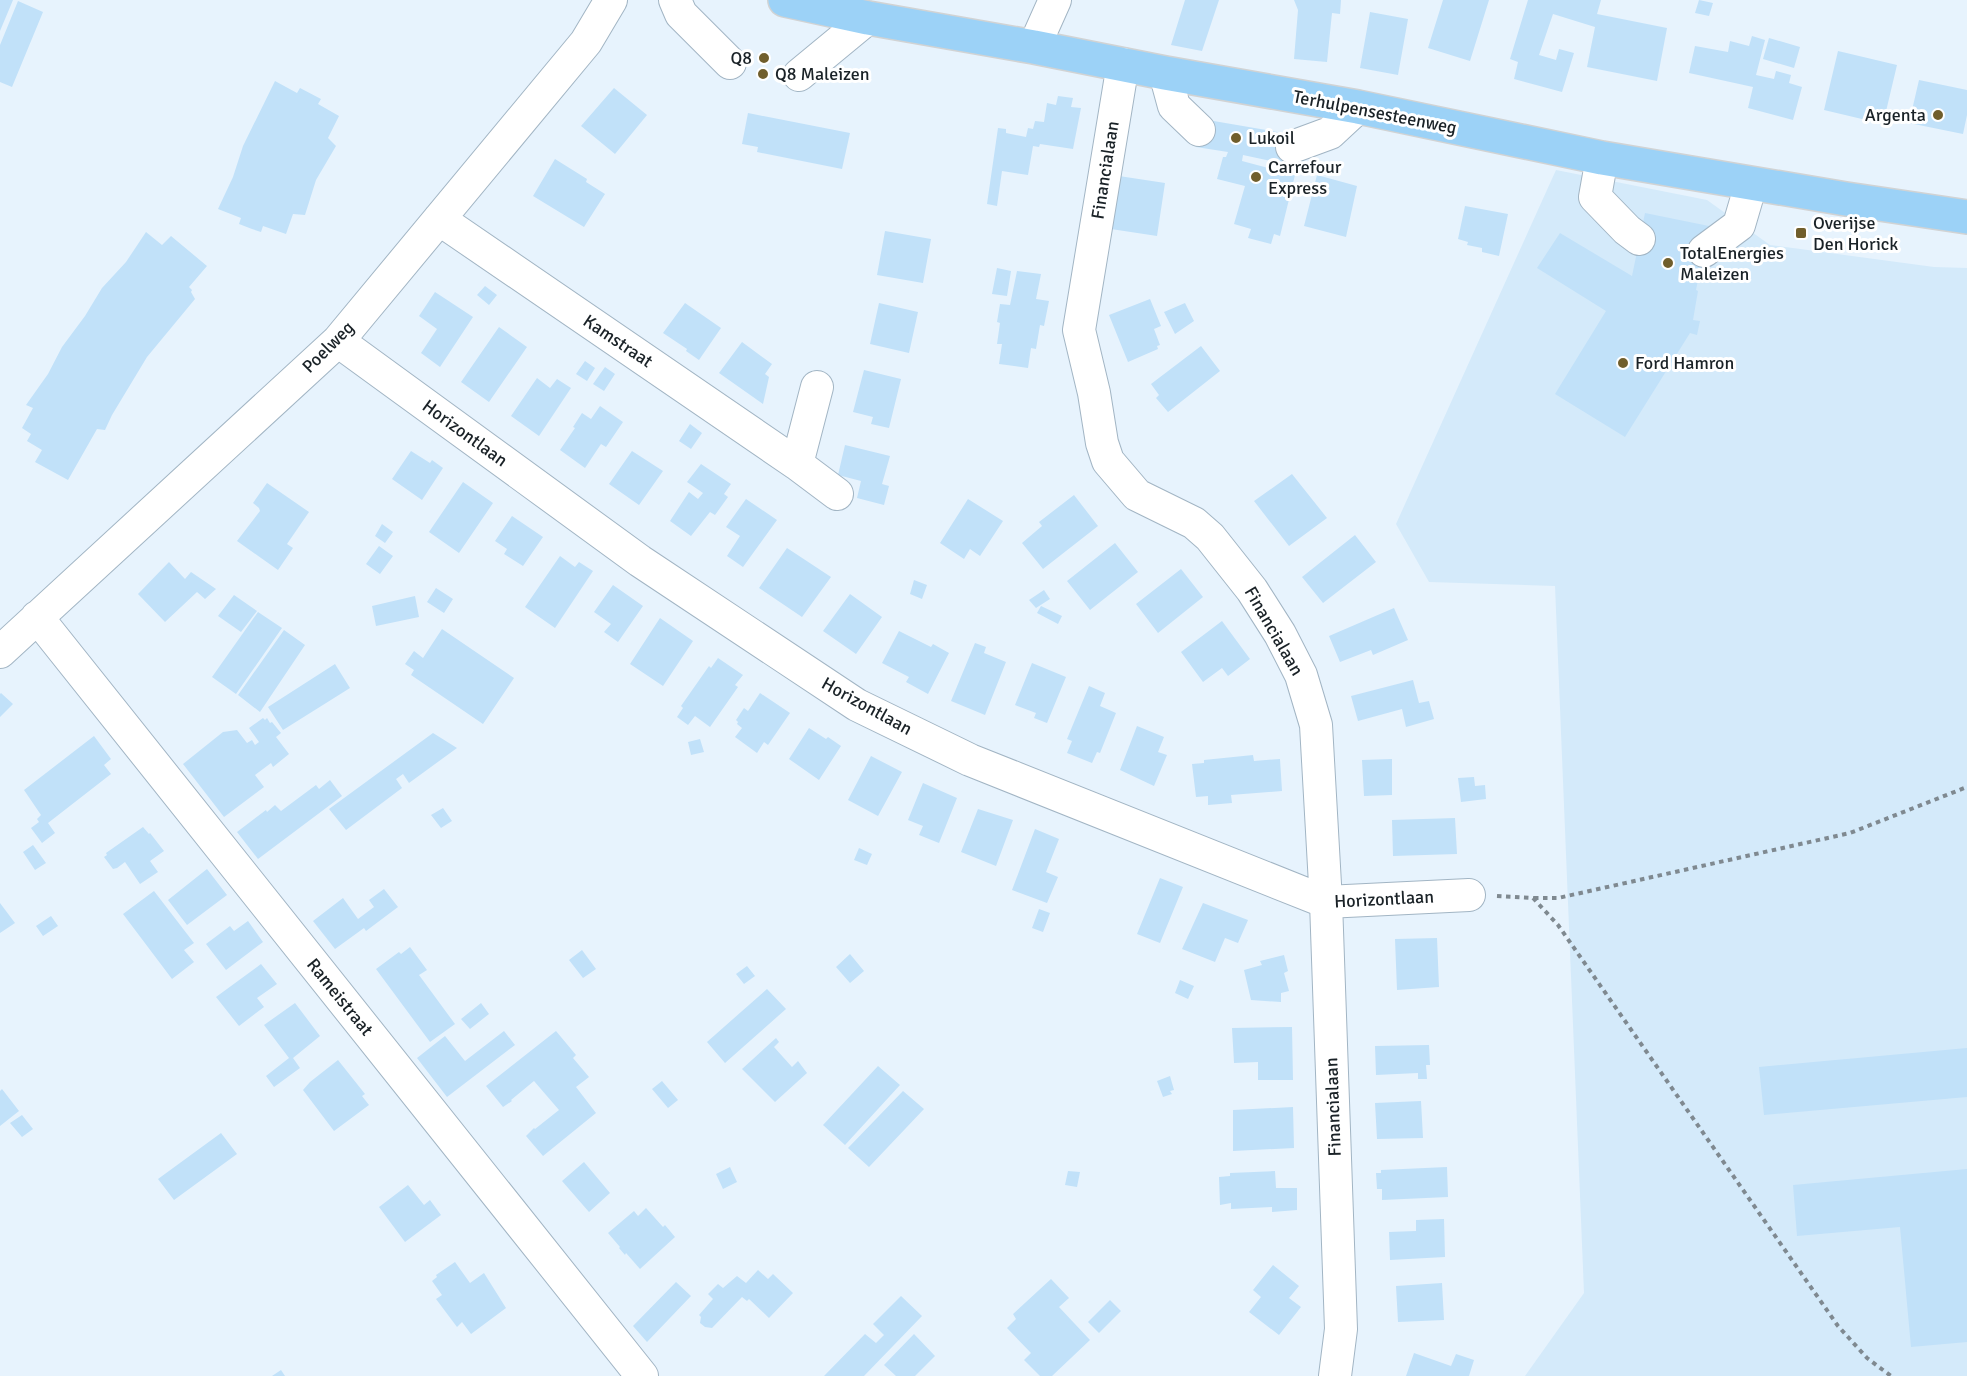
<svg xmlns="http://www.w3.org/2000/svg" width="1967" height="1376" font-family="Signika,sans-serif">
  <rect width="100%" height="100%" fill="#e7f3fd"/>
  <path fill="#d4eafa" d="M1556 170 1707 200 1770 245 1934 267 1967 268V1376H1525L1584 1293 1555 586 1429 582 1396 524Z"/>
  <path fill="#c1e1f9" d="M0 0H13L0 31Z
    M1185 0H1219L1202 51 1171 45Z
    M1294 0H1341L1340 14 1332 13 1327 62 1294 59 1298 10Z
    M1443 0H1489L1470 61 1428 48Z
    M1528 0H1601L1597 14 1667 28 1657 81 1587 67 1595 27 1553 14 1539 55 1556 60 1559 49 1574 53 1562 92 1514 79 1518 62 1510 59Z
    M1699 0 1713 3 1709 16 1695 13Z
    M18 1 43 12 12 87 0 82V45Z
    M1370 12 1408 19 1398 75 1360 68Z
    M1752 36 1765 40 1756 75 1774 79 1776 71 1791 75 1789 83 1802 87 1793 120 1748 108 1753 87 1689 73 1695 46 1728 52 1730 41 1749 46Z
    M1769 38 1800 47 1794 68 1763 59Z
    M1838 51 1897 65 1883 124 1824 110Z
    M1919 80 1967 90V115L1963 134 1909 123Z
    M275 81 297 93 300 88 321 99 318 104 339 116 328 138 336 146 316 180 305 215 293 214 286 234 263 226 261 232 252 229 239 224 241 218 218 209 233 177 243 146Z
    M614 88 647 115 615 154 581 126Z
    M1058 96 1073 98 1071 107 1081 108 1073 149 1040 144 1039 147 1033 146 1028 175 1002 171 997 206 987 204 998 128 1006 129V133L1026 137 1028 128 1033 129 1035 121 1044 122 1047 103 1056 105Z
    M748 113 850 133 842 169 757 152 758 147 742 144Z
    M1202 119 1295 135 1289 165 1243 155 1242 161 1295 175 1280 236 1274 234 1271 244 1248 238 1251 229 1234 224 1245 186 1217 179 1223 157H1226L1228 152 1196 147Z
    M555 159 587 179 586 182 605 194 584 227 533 196Z
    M1317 175 1357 186 1346 237 1304 226Z
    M1119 176 1165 183 1157 236 1111 229Z
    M1465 206 1508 214 1499 256 1482 252V248L1467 245 1468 242 1458 239Z
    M1645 213 1709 226 1696 290 1698 291 1693 320 1700 321 1697 335 1690 333 1625 437 1555 394 1606 311 1537 268 1560 233 1632 276Z
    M885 231 931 239 923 283 877 275Z
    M146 232 162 245 171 236 207 266 189 287 192 290 191 292 195 299 147 357 112 415 105 430 97 429 68 480 35 462 42 450 27 441 31 434 22 428 33 408 26 405 48 374 62 347 85 316 102 288 126 262Z
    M997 268 1011 271 1007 296 992 294Z
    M1017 271 1041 274 1036 299 1049 301 1044 326 1040 325 1036 349 1031 348 1028 368 999 364 1002 344H997L1000 323 997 322 1000 304 1010 305Z
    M485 286 497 295 489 305 477 295Z
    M435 292 473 317 440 367 421 353 437 329 419 316Z
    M1150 299 1161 326 1154 329 1160 345 1157 346 1158 349 1128 362 1109 315Z
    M685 303 721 328 699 360 686 351 687 349 663 333Z
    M879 303 918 312 909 353 870 344Z
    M1185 303 1194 321 1175 334 1164 312Z
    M499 327 527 347 489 402 461 382Z
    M742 342 772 364 765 374 769 377 763 404 719 373Z
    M1201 346 1220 371 1168 412 1156 398 1159 395 1151 384Z
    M585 361 595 368 587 381 576 374Z
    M605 367 615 374 604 391 593 384Z
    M864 370 901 379 889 428 871 424 873 417 853 412Z
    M537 378 550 388 557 379 571 388 539 436 511 416Z
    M600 406 623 422 606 447 601 444 585 468 560 450 575 428 573 427 582 413 591 419Z
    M690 424 702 433 691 449 679 441Z
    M845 445 890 456 882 484 889 486 884 505 857 498 861 481 838 475Z
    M411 451 430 463 432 460 443 468 422 500 392 479Z
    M632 451 663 471 639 505 609 484Z
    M701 464 731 484 724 494 728 497 715 515 710 512 691 536 670 521 689 492 698 499 703 493 687 482Z
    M1292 474 1327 518 1289 546 1254 501Z
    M463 482 493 503 459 553 429 532Z
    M267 483 309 512 287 544 293 548 278 570 237 541 260 511 259 508 253 503Z
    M1074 495 1098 526 1043 569 1022 543 1042 526 1039 522Z
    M746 499 777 520 743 567 727 556 740 536 726 527Z
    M968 499 1003 521 980 556 970 549 964 559 940 543Z
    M512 516 543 537 523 566 504 554 507 549 495 541Z
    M382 524 393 532 385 543 375 536Z
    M1355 535 1376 562 1323 603 1302 577Z
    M1115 543 1138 572 1090 610 1067 581Z
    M379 546 393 556 380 574 366 564Z
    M787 548 831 577 802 617 759 588Z
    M560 556 575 567 579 562 593 571 555 628 525 607Z
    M169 562 185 579 191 572 216 589 205 599 197 592 165 622 138 594Z
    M1181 569 1203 597 1158 633 1136 604Z
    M914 580 927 585 922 599 910 594Z
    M613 585 643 606 618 642 604 632 611 624 594 612Z
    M436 588 453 599 444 613 427 602Z
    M1044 590 1050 599 1036 608 1029 600Z
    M850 594 882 617 856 654 823 631Z
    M234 595 257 611 241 632 218 616Z
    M415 596 419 617 376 626 372 606Z
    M1041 606 1062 616 1058 624 1037 613Z
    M1394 608 1408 640 1373 655 1371 650 1340 662 1329 636Z
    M258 612 282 628 236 694 212 677Z
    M660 618 693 641 663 686 630 664Z
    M1222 621 1250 659 1228 676 1222 668 1203 682 1181 652Z
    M442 629 514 678 483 724 411 675 414 670 405 664 414 651 423 658Z
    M284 630 305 645 260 712 238 695Z
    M899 631 931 647 933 644 949 653 928 694 906 682 909 677 882 663Z
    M975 643 986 647 984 653 1006 662 985 715 951 701Z
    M718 658 743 675 735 685 738 687 710 727 695 716 688 725 677 717 683 708 681 706 709 666 711 668Z
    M1032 663 1066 677 1047 723 1034 718 1036 713 1015 705Z
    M335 664 350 688 283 730 268 707Z
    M1413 680 1419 703 1429 701 1434 719 1406 727 1402 709 1358 721 1351 696Z
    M1089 686 1105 693 1100 706 1116 713 1100 753 1097 752 1092 763 1067 753 1072 741 1067 739Z
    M1 693 13 704 0 717V694Z
    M760 693 790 713 768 745 764 742 757 753 735 737 742 728 737 724 738 722 736 720 744 708 748 711Z
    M263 718 265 720 267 718 270 723 272 722 281 733 276 737 289 754 273 767 271 763 255 775 264 787 224 817 183 764 223 732 237 730 247 743 252 740 255 745 259 742 249 728Z
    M1137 726 1164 737 1158 752 1167 755 1154 786 1120 770Z
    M809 728 826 739 828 737 841 746 819 780 789 759Z
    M433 733 457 748 409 783 403 774 396 779 402 788 346 830 329 809Z
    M94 736 111 759 104 765 111 774 48 823 55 833 42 843 31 828 39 822 37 819 41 815 24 790Z
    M700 739 704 752 691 755 688 742Z
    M1253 755 1254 761 1280 759 1282 791 1231 795 1232 803 1208 805V796L1196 797 1192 764 1204 763V760Z
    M871 756 902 772 878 816 848 800Z
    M1392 759V795L1364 796 1362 760Z
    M1474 777 1475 786 1485 785 1486 799 1461 802 1458 778Z
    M330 780 342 796 258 859 237 832 266 810 267 812 275 805 281 811 316 785 319 789Z
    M923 783 957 798 939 843 919 835 923 826 908 820Z
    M443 808 452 821 441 828 431 815Z
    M978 809 1013 820 996 866 961 852Z
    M1455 818 1457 854 1393 856 1392 820Z
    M143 827 149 834 150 833 164 851 150 861 158 872 140 884 125 862 117 868 113 869 104 857 107 855 106 853Z
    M1035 829 1059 839 1046 872 1058 877 1047 903 1012 890Z
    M33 845 46 863 35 870 23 852Z
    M859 848 872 854 867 865 854 860Z
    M207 869 227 895 187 925 168 900Z
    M1160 878 1183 887 1160 943 1137 934Z
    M384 889 398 907 366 931 364 928 335 949 313 921 343 898 358 919 374 907 369 900Z
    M154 891 194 943 184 950 194 962 172 979 123 914Z
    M0 903 15 923 0 933Z
    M1203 903 1248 920 1238 943 1225 938 1215 962 1182 949Z
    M1039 909 1050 913 1043 932 1032 928Z
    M51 916 58 926 43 936 36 926Z
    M248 921 263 942 226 970 206 944 230 926 234 931Z
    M1437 938 1439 987 1397 990 1395 939Z
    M410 947 427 970 419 975 455 1024 430 1042 376 969 399 952 401 954Z
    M582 950 596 969 583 978 569 960Z
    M850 954 864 971 850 983 836 967Z
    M1284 955 1288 971 1284 973 1289 991 1281 993V1002L1251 1000 1244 970 1262 965 1260 961Z
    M261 964 277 984 257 998 264 1007 239 1026 216 997Z
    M747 966 755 976 744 984 736 974Z
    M1180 980 1194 986 1188 999 1175 993Z
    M767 989 786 1009 725 1063 707 1042Z
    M295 1003 320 1036 293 1058 300 1068 274 1087 266 1076 289 1058 264 1025Z
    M481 1003 489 1014 470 1029 461 1019Z
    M1292 1027 1293 1080H1258V1062L1234 1063 1232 1028Z
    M504 1031 515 1045 447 1097 417 1058 445 1036 465 1061Z
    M556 1031 576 1055 573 1058 589 1077 576 1087 596 1113 543 1156 526 1136 534 1128 535 1129 559 1110 534 1081 511 1100 512 1101 503 1107 486 1086Z
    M776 1038 779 1042 774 1047 792 1067 798 1061 807 1073 775 1102 742 1069Z
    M1429 1045 1430 1065H1426L1427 1079H1418V1073L1376 1075 1375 1046Z
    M1967 1048V1097L1764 1115 1759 1067Z
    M338 1060 365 1094 362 1096 369 1105 334 1131 303 1090 310 1082Z
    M878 1066 900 1085 845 1145 823 1125Z
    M1170 1076 1174 1090 1170 1091 1172 1094 1163 1097 1157 1081Z
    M662 1081 678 1100 668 1108 652 1089Z
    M2 1089 19 1111 0 1126V1091Z
    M903 1091 924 1109 869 1167 848 1148Z
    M1421 1101 1423 1138 1377 1139 1375 1103Z
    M1293 1107 1294 1148 1233 1151V1110Z
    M22 1115 33 1129 22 1137 10 1123Z
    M221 1133 237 1154 174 1200 158 1179Z
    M584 1162 610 1193 589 1212 562 1181Z
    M730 1167 737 1182 723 1189 716 1174Z
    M1447 1167 1448 1197 1382 1200V1189H1377L1376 1173H1381V1170Z
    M1967 1169V1342L1911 1347 1900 1227 1797 1236 1793 1185Z
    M1068 1171 1080 1172 1077 1187 1065 1185Z
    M1275 1171 1276 1188H1297V1210L1272 1212V1207L1231 1209V1203L1220 1205 1219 1177 1230 1176V1173Z
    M408 1185 424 1205 430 1200 441 1215 405 1242 379 1207Z
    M646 1208 663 1227 665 1225 675 1237 640 1269 626 1253 625 1255 619 1248 620 1247 608 1233 634 1211 638 1216Z
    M1444 1219 1445 1257 1390 1260 1389 1232 1416 1231V1220Z
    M455 1262 470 1283 484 1273 506 1308 471 1334 462 1322 457 1327 436 1299 442 1295 432 1281 437 1277 436 1275Z
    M1273 1265 1299 1286 1289 1298 1301 1307 1279 1335 1249 1312 1261 1297 1253 1290Z
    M758 1270 768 1279 773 1274 793 1293 769 1318 749 1299 747 1301 742 1297 712 1328 705 1327 700 1323 701 1317 699 1315 713 1299 708 1294 718 1284 723 1288 737 1276 746 1283Z
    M1051 1279 1069 1298 1059 1307 1090 1340 1052 1376H1040L1024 1360 1031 1353 1007 1328 1016 1319 1013 1314Z
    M676 1282 691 1296 647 1342 633 1326Z
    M1442 1283 1444 1320 1398 1322 1396 1286Z
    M901 1296 922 1316 864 1376H824L865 1334 876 1343 884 1335 873 1324Z
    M1110 1300 1121 1311 1099 1333 1088 1322Z
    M914 1334 935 1356 915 1376H896L884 1365Z
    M1414 1353 1451 1366 1456 1354 1474 1360 1469 1376H1406Z
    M281 1370 285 1376H272Z"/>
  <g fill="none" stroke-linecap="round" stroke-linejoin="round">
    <g stroke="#a2b5c4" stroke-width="34">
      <path id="minor" d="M675 0 681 14 730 63
        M1034 47 1055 0
        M1123 64 1079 330 1094 393 1102 443 1108 461 1137 495 1194 523 1210 537 1252 590 1280 634 1301 675 1316 725 1326 902 1341 1329 1335 1376
        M1165 73 1174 106 1199 130
        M799 75 868 18
        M1292 147 1330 133 1358 107
        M1602 158 1595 197 1627 230 1639 239
        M439 219 797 464 837 494
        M1704 251 1739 225 1751 184
        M338 341 640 561 857 705 970 760 1326 902 1469 895
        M797 464 817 387
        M37 617 642 1376
        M0 652 338 341 586 42 611 0"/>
    </g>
    <g stroke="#d1d3d4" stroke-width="36">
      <path id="major" d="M785 0 868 18 1034 47 1165 73 1358 107 1602 158 1846 199 1967 217"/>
    </g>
    <path stroke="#7f8990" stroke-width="4" stroke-dasharray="4.5 4.5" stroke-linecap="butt" d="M1497 896 1533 898 1558 925 1838 1326 1867 1358 1891 1376
      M1534 898H1558L1850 833 1967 787"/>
    <use href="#minor" stroke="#fff" stroke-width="32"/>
    <use href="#major" stroke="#9cd2f7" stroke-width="33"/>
  </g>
  <g fill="#705e2c" stroke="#fff" stroke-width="2">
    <circle cx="764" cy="58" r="6"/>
    <circle cx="763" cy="74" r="6"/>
    <circle cx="1938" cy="115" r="6"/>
    <circle cx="1236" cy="138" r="6"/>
    <circle cx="1256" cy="177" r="6"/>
    <rect x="1795" y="227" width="12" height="12" rx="3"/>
    <circle cx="1668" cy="263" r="6"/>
    <circle cx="1623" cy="363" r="6"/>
  </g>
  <g text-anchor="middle" stroke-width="6" stroke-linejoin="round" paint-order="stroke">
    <g font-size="18" fill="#1a2227" stroke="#fff" text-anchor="start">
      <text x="752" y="64" text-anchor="end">Q8</text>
      <text x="775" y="80">Q8 Maleizen</text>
      <text x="1926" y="121" text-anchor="end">Argenta</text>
      <text x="1248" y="144">Lukoil</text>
      <text x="1268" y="173">Carrefour<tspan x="1268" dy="21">Express</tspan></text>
      <text x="1813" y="229">Overijse<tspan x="1813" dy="21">Den Horick</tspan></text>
      <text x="1680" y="259">TotalEnergies<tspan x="1680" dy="21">Maleizen</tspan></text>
      <text x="1635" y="369">Ford Hamron</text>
    </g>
    <g font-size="18" fill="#1a2227" stroke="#fff">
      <text transform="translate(1375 112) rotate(11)" y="6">Terhulpensesteenweg</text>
      <text transform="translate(1105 170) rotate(-81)" y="6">Financialaan</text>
      <text transform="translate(618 341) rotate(34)" y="6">Kamstraat</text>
      <text transform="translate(328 347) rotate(-45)" y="6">Poelweg</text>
      <text transform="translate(465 433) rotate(36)" y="6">Horizontlaan</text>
      <text transform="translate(1274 631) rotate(60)" y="6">Financialaan</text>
      <text transform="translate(867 706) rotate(29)" y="6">Horizontlaan</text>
      <text transform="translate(1384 899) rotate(-3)" y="6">Horizontlaan</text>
      <text transform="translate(340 997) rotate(51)" y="6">Rameistraat</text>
      <text transform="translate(1333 1107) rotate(-92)" y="6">Financialaan</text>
    </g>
  </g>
</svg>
